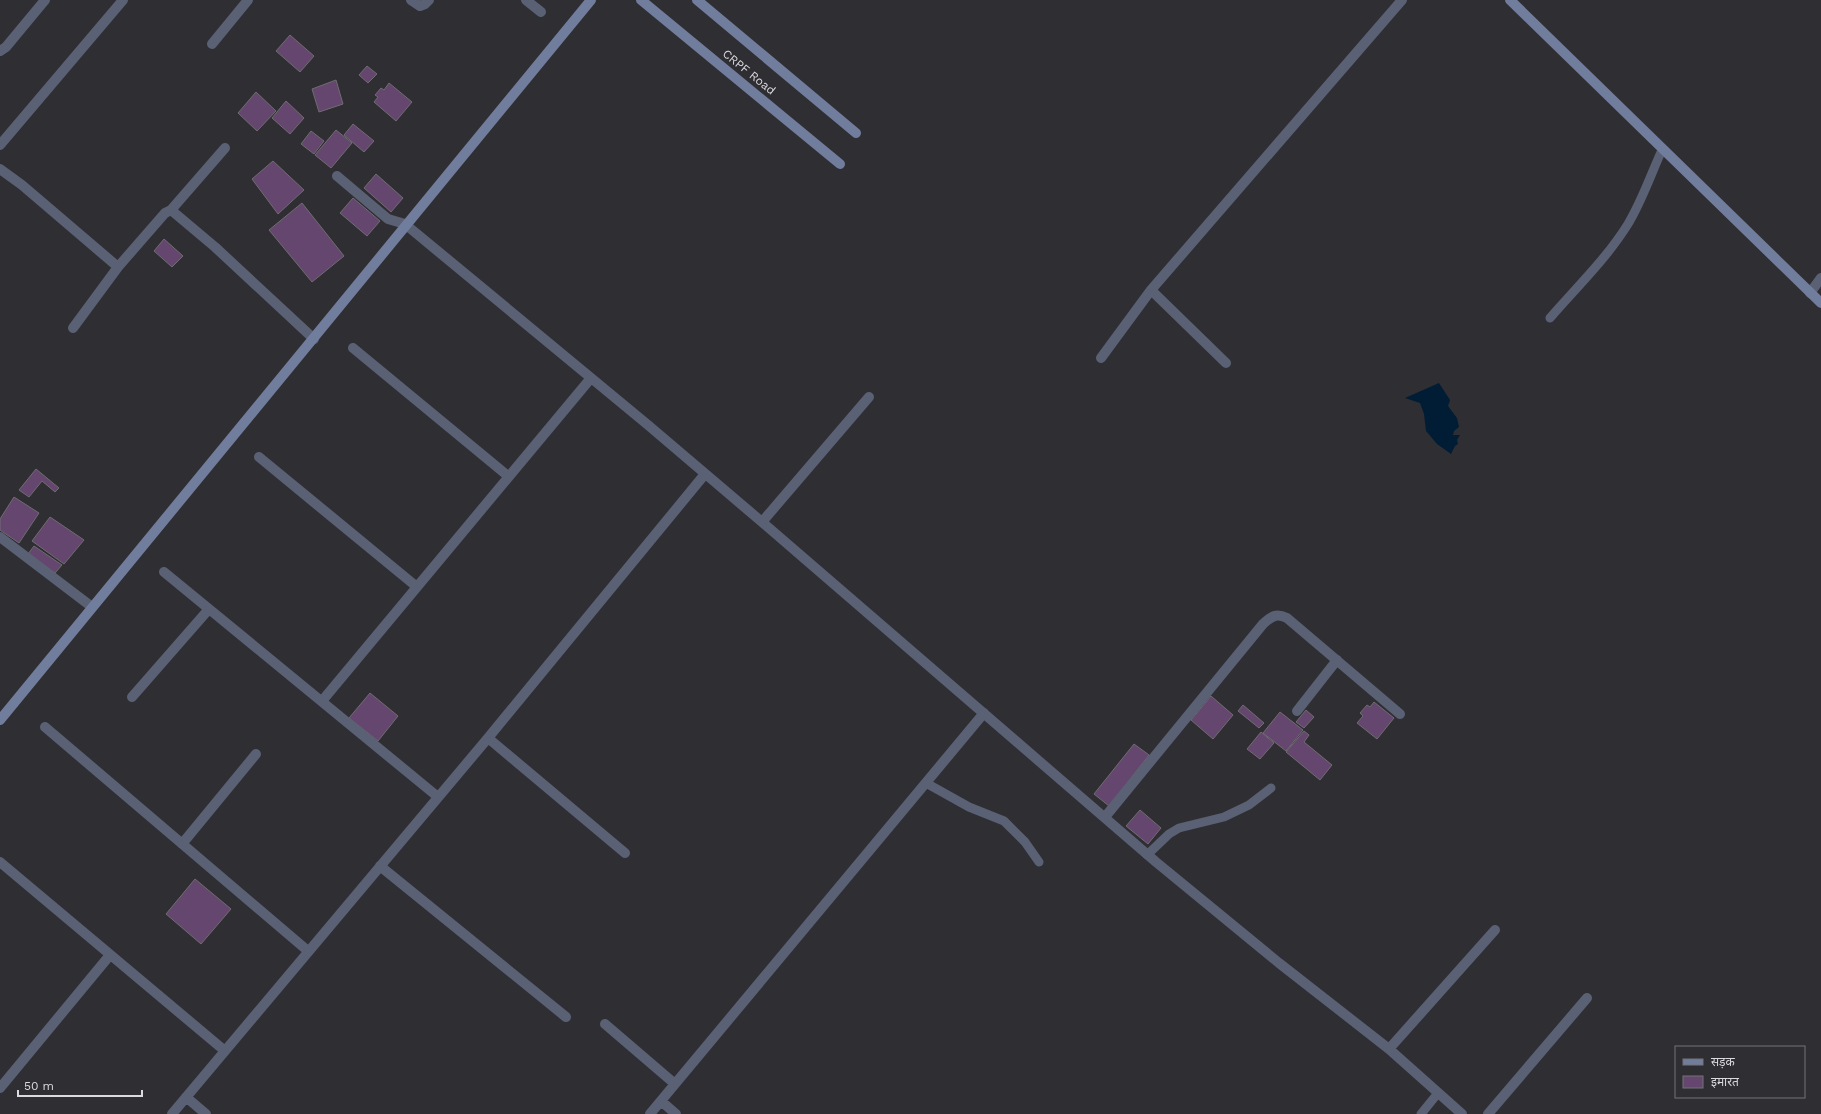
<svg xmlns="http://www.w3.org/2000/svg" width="1821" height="1114" font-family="'Work Sans','Noto Sans Devanagari',sans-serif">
  <rect width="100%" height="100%" fill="#2f2e33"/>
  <path fill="#001d35" d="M1439 383 1450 400 1448 406 1457 418 1459 427 1454 431 1453 435H1460L1457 440 1458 444 1455 446 1451 454 1437 444 1426 431 1424 414 1420 403 1405 398Z"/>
  <path fill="#64466e" stroke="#706c72" d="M290 35 314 56 300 72 276 51Z
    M367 66 377 74 368 83 359 75Z
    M336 80 343 104 319 112 312 89Z
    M389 83 412 102 396 121 374 102 378 97 375 95 381 88 384 90Z
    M256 92 276 111 257 131 238 113Z
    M286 101 304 118 290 134 272 118Z
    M353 124 374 141 364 152 344 135Z
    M336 130 352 143 331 168 315 155Z
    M311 131 324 141 314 154 301 144Z
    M273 161 304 190 278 214 252 179Z
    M376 174 403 198 391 212 364 188Z
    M353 198 380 221 367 236 340 213Z
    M302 203 344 256 312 282 269 230Z
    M164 239 183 256 172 267 154 251Z
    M36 469 59 488 55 492 42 481 29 497 19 490Z
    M14 497 39 513 19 543 0 530V519Z
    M50 517 84 540 64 564 32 541Z
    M34 546 62 565 55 573 28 554Z
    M370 693 398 716 378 741 349 718Z
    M1211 696 1233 715 1213 739 1191 720Z
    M1374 702 1394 718 1377 739 1357 723 1363 716 1360 713 1367 705 1370 707Z
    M1243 705 1264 723 1259 728 1238 711Z
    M1306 710 1314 717 1304 728 1296 722Z
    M1280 712 1303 730 1286 751 1263 733Z
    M1304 731 1309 735 1304 742 1332 765 1320 780 1286 752Z
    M1261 732 1274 743 1260 759 1247 749Z
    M1134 744 1149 755 1109 806 1094 794Z
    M1140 810 1161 828 1148 844 1126 826Z
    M195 879 231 909 201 944 166 914Z"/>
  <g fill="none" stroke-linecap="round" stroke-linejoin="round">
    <path stroke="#5a6175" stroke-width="9" d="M1550 318C1576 288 1607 258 1628 224 1642 201 1651 174 1662 150
      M926 783 969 807 1004 821 1025 842 1039 862
      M1147 855 1169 834 1179 828 1224 817 1249 805 1271 788
      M1421 1114 1438 1093"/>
    <path stroke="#5a6175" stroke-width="10" d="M411 0 420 6 425 4 429 0
      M526 0 541 12
      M212 44 248 0
      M0 51 6 47 45 0
      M0 145 123 0
      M0 169 22 185 118 267 165 213 171 210 215 247 314 339
      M337 176 388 219 405 224 648 425 762 522 1156 862 1279 963 1389 1049 1462 1114
      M171 210 225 148
      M1151 290 1226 363
      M1810 293 1821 278
      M73 328 118 267
      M353 348 508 476
      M1101 358 1151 290 1402 0
      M259 457 417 587
      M762 522 869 397
      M0 537 92 607
      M164 572 438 797
      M132 697 209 609
      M322 701 591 378
      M1297 711 1337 660
      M45 727 308 951
      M488 738 625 853
      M1105 817 1263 624C1272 616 1276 613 1287 618L1400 714
      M182 844 256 754
      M0 862 225 1051
      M380 866 566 1017
      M605 1024 675 1084
      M1389 1049 1495 930
      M0 1088 110 955
      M186 1097 206 1114
      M661 1101 676 1114
      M172 1114 488 738 705 474
      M650 1114 984 713
      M1488 1114 1587 998"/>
    <path stroke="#717d9c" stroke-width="10" d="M641 0 840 164
      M697 0 856 133
      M1510 0 1821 303
      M0 720 591 0"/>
  </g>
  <g text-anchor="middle" stroke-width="3" stroke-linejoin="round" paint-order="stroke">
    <g font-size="12" fill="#dbdade" stroke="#2f2e33">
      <text transform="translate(749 72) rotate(39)" y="4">CRPF Road</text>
    </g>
  </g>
  <rect x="1675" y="1046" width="130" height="52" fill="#2f2e33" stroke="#747377"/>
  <rect x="1683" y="1059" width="20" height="6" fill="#717d9c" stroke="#747377"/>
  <text x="1711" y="1066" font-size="12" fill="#dbdade">सड़क</text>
  <rect x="1683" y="1076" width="20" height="12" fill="#64466e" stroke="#747377"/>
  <text x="1711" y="1086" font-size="12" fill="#dbdade">इमारत</text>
  <path d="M18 1090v6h124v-6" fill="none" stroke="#dbdade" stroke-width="2"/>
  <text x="24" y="1090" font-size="12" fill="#dbdade" stroke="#2f2e33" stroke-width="3" paint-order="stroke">50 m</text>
</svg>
